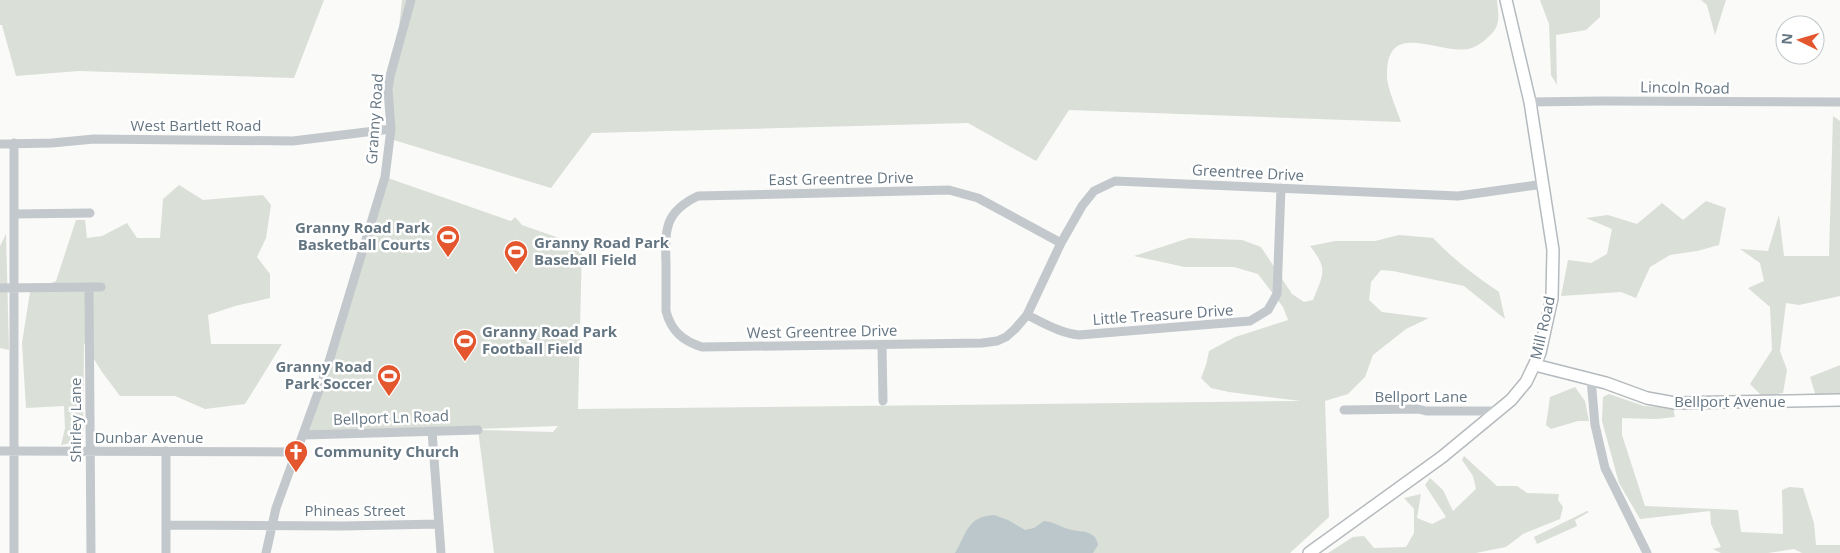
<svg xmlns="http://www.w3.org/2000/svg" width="1840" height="553" font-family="'Open Sans',sans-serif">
  <rect width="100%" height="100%" fill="#fafaf8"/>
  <path fill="#dadfd7" d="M0 0H324L294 78 79 71 16 76 2 25H0Z
    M402 0H1497C1499 20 1501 27 1485 40 1480 44 1474 48 1468 49 1435 54 1385 18 1387 78 1388 90 1397 110 1401 122L1069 110 1036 161 968 123 592 133 551 188 387 138Z
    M1540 0H1600V17L1586 30 1556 35 1557 85 1551 75 1549 24Z
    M1701 0H1726L1715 35 1707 5Z
    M1833 116 1840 121V296L1799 305 1786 303 1780 351 1787 370 1783 393 1763 397 1750 384 1772 350 1770 307 1748 288 1764 281 1760 263 1740 249 1768 251 1779 215 1784 256H1829Z
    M385 177 511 221 515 217 522 225 582 246 578 409 1301 401 1229 392 1211 388 1201 378 1206 365 1209 351 1235 337 1288 320 1283 307 1258 274 1234 267H1185L1134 256 1189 238 1242 240 1261 247 1292 294 1304 302 1313 300C1323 274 1329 270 1310 246L1335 241H1375L1399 235 1433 238C1453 259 1475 276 1499 292L1505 319 1464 286 1393 271 1381 270 1371 282 1369 300 1382 312 1429 318 1406 329 1373 355 1365 377 1348 394 1325 401 1329 517 1290 553H494L478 430 553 432 558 426 304 435Z
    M179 185 203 200 263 195 271 205 266 238 257 257 270 274V298L235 306 208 315 211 344H282L245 404 205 409 175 396H120L102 372 84 343 83 441 61 445 65 428 64 406 26 408 22 343 30 292 56 281 76 220H85L87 238 102 236 127 223 137 238H160L163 199Z
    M1706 201 1726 208 1719 245 1697 251 1670 255 1650 267 1636 298 1621 292 1561 296 1568 260 1591 263 1607 254 1612 229 1586 218 1608 215 1637 224 1662 203 1683 220Z
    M6 234 9 350 0 348V246Z
    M1840 365V396H1816L1810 377Z
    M1575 387 1585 401 1589 421H1578L1551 429 1546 425 1550 397Z
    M1609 394 1644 406 1673 408 1675 417 1656 419 1622 418V435L1645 506 1738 510 1741 532 1783 534 1782 490 1789 487 1803 488 1814 523 1816 545H1840V553H1802L1794 549 1768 553H1721L1713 549 1721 547 1711 524 1710 511 1640 519 1619 483 1602 421 1603 397Z
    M1464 456 1497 486H1517L1527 493 1559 494 1558 500 1563 507 1560 519 1523 534 1506 547 1476 553H1328L1353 537 1364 536 1374 548 1406 547 1414 533V509L1404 498 1421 494 1417 518 1432 524 1446 517 1425 485 1430 478 1443 490 1453 511 1476 489 1473 476 1462 460Z
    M1587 511 1589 512 1575 520 1577 526 1537 544 1534 537Z"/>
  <path fill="#bbc7cb" d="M994 515 1008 520 1025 530 1034 528 1044 521C1055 522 1062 528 1072 530 1079 532 1086 530 1092 535 1096 537 1097 541 1098 545L1093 553H955C967 534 966 517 994 515Z"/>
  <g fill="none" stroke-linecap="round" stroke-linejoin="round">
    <g stroke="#b5babe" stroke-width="14">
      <path id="major" d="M1535 365 1606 383 1647 398 1675 403 1840 400
        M1309 553 1442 457 1511 400 1526 382 1540 353 1552 298 1553 250 1530 102 1506 0"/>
    </g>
    <path stroke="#c3c8cc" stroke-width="9" d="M1530 102 1601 101 1840 102
      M14 143V553
      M0 144 52 143 94 139 293 141 391 129
      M15 214 90 213
      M1061 243 978 198 949 190 698 196C664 212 665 230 666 264 666 280 666 295 666 311 671 331 683 341 702 347L982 343 997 341 1006 337 1015 329 1027 315 1061 243 1082 206 1094 191 1115 181 1458 196 1544 184
      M89 287 91 553
      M0 288 101 287
      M1027 315C1044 323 1060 333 1079 335L1250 321 1268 310 1277 294 1281 188
      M882 345 883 401
      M1591 379 1595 425 1605 468 1647 553
      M1344 410 1418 409 1426 411H1498
      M432 431 441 553
      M304 435 478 430
      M0 451 298 452
      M166 451V553
      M167 525 343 526 439 524
      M266 553 276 508 327 368 385 177 391 129 388 90 390 76 411 0"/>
    <use href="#major" stroke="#fff" stroke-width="11"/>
  </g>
  <defs>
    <g id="stadium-pin" transform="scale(1.25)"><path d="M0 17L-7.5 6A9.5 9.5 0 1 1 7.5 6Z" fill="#e4572e" stroke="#fff"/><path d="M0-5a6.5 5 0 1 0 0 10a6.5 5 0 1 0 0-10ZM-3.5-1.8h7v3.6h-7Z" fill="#fff"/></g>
    <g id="church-pin" transform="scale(1.25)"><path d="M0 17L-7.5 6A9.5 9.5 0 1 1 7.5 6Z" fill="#e4572e" stroke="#fff"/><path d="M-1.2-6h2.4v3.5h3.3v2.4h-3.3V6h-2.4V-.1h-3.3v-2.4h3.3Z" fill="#fff"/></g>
  </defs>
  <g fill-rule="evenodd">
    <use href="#stadium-pin" x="448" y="237"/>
    <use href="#stadium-pin" x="516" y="252"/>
    <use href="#stadium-pin" x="465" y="341"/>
    <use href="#stadium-pin" x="389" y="376"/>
    <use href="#church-pin" x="296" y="452"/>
  </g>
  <g text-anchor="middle" stroke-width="5" stroke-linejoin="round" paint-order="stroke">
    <g font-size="15" fill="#657683" stroke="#fff">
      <text transform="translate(1685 88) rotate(1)" y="5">Lincoln Road</text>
      <text transform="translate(375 119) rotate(-86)" y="5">Granny Road</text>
      <text x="196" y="131">West Bartlett Road</text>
      <text transform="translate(1248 173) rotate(3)" y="5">Greentree Drive</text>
      <text transform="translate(841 179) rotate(-1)" y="5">East Greentree Drive</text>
      <text transform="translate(1163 315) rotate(-4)" y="5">Little Treasure Drive</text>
      <text transform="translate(1543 328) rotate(-77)" y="5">Mill Road</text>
      <text transform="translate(822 332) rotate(-1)" y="5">West Greentree Drive</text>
      <text x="1421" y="402">Bellport Lane</text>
      <text x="1730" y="407">Bellport Avenue</text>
      <text transform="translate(391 418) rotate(-2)" y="5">Bellport Ln Road</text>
      <text transform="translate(76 420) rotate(-90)" y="5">Shirley Lane</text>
      <text x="149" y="443">Dunbar Avenue</text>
      <text x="355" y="516">Phineas Street</text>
    </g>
    <g font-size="15" font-weight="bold" fill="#657683" stroke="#fff" text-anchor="start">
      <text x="430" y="233" text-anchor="end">Granny Road Park<tspan x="430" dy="17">Basketball Courts</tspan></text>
      <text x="534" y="248">Granny Road Park<tspan x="534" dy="17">Baseball Field</tspan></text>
      <text x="482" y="337">Granny Road Park<tspan x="482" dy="17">Football Field</tspan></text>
      <text x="372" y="372" text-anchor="end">Granny Road<tspan x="372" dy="17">Park Soccer</tspan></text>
      <text x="314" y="457">Community Church</text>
    </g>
  </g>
  <g transform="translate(1800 40) rotate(275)"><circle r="24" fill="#ffffff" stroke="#c1c8cd"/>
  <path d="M0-4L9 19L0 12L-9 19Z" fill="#e4572e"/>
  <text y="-8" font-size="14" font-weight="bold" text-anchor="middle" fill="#657683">N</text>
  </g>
</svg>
